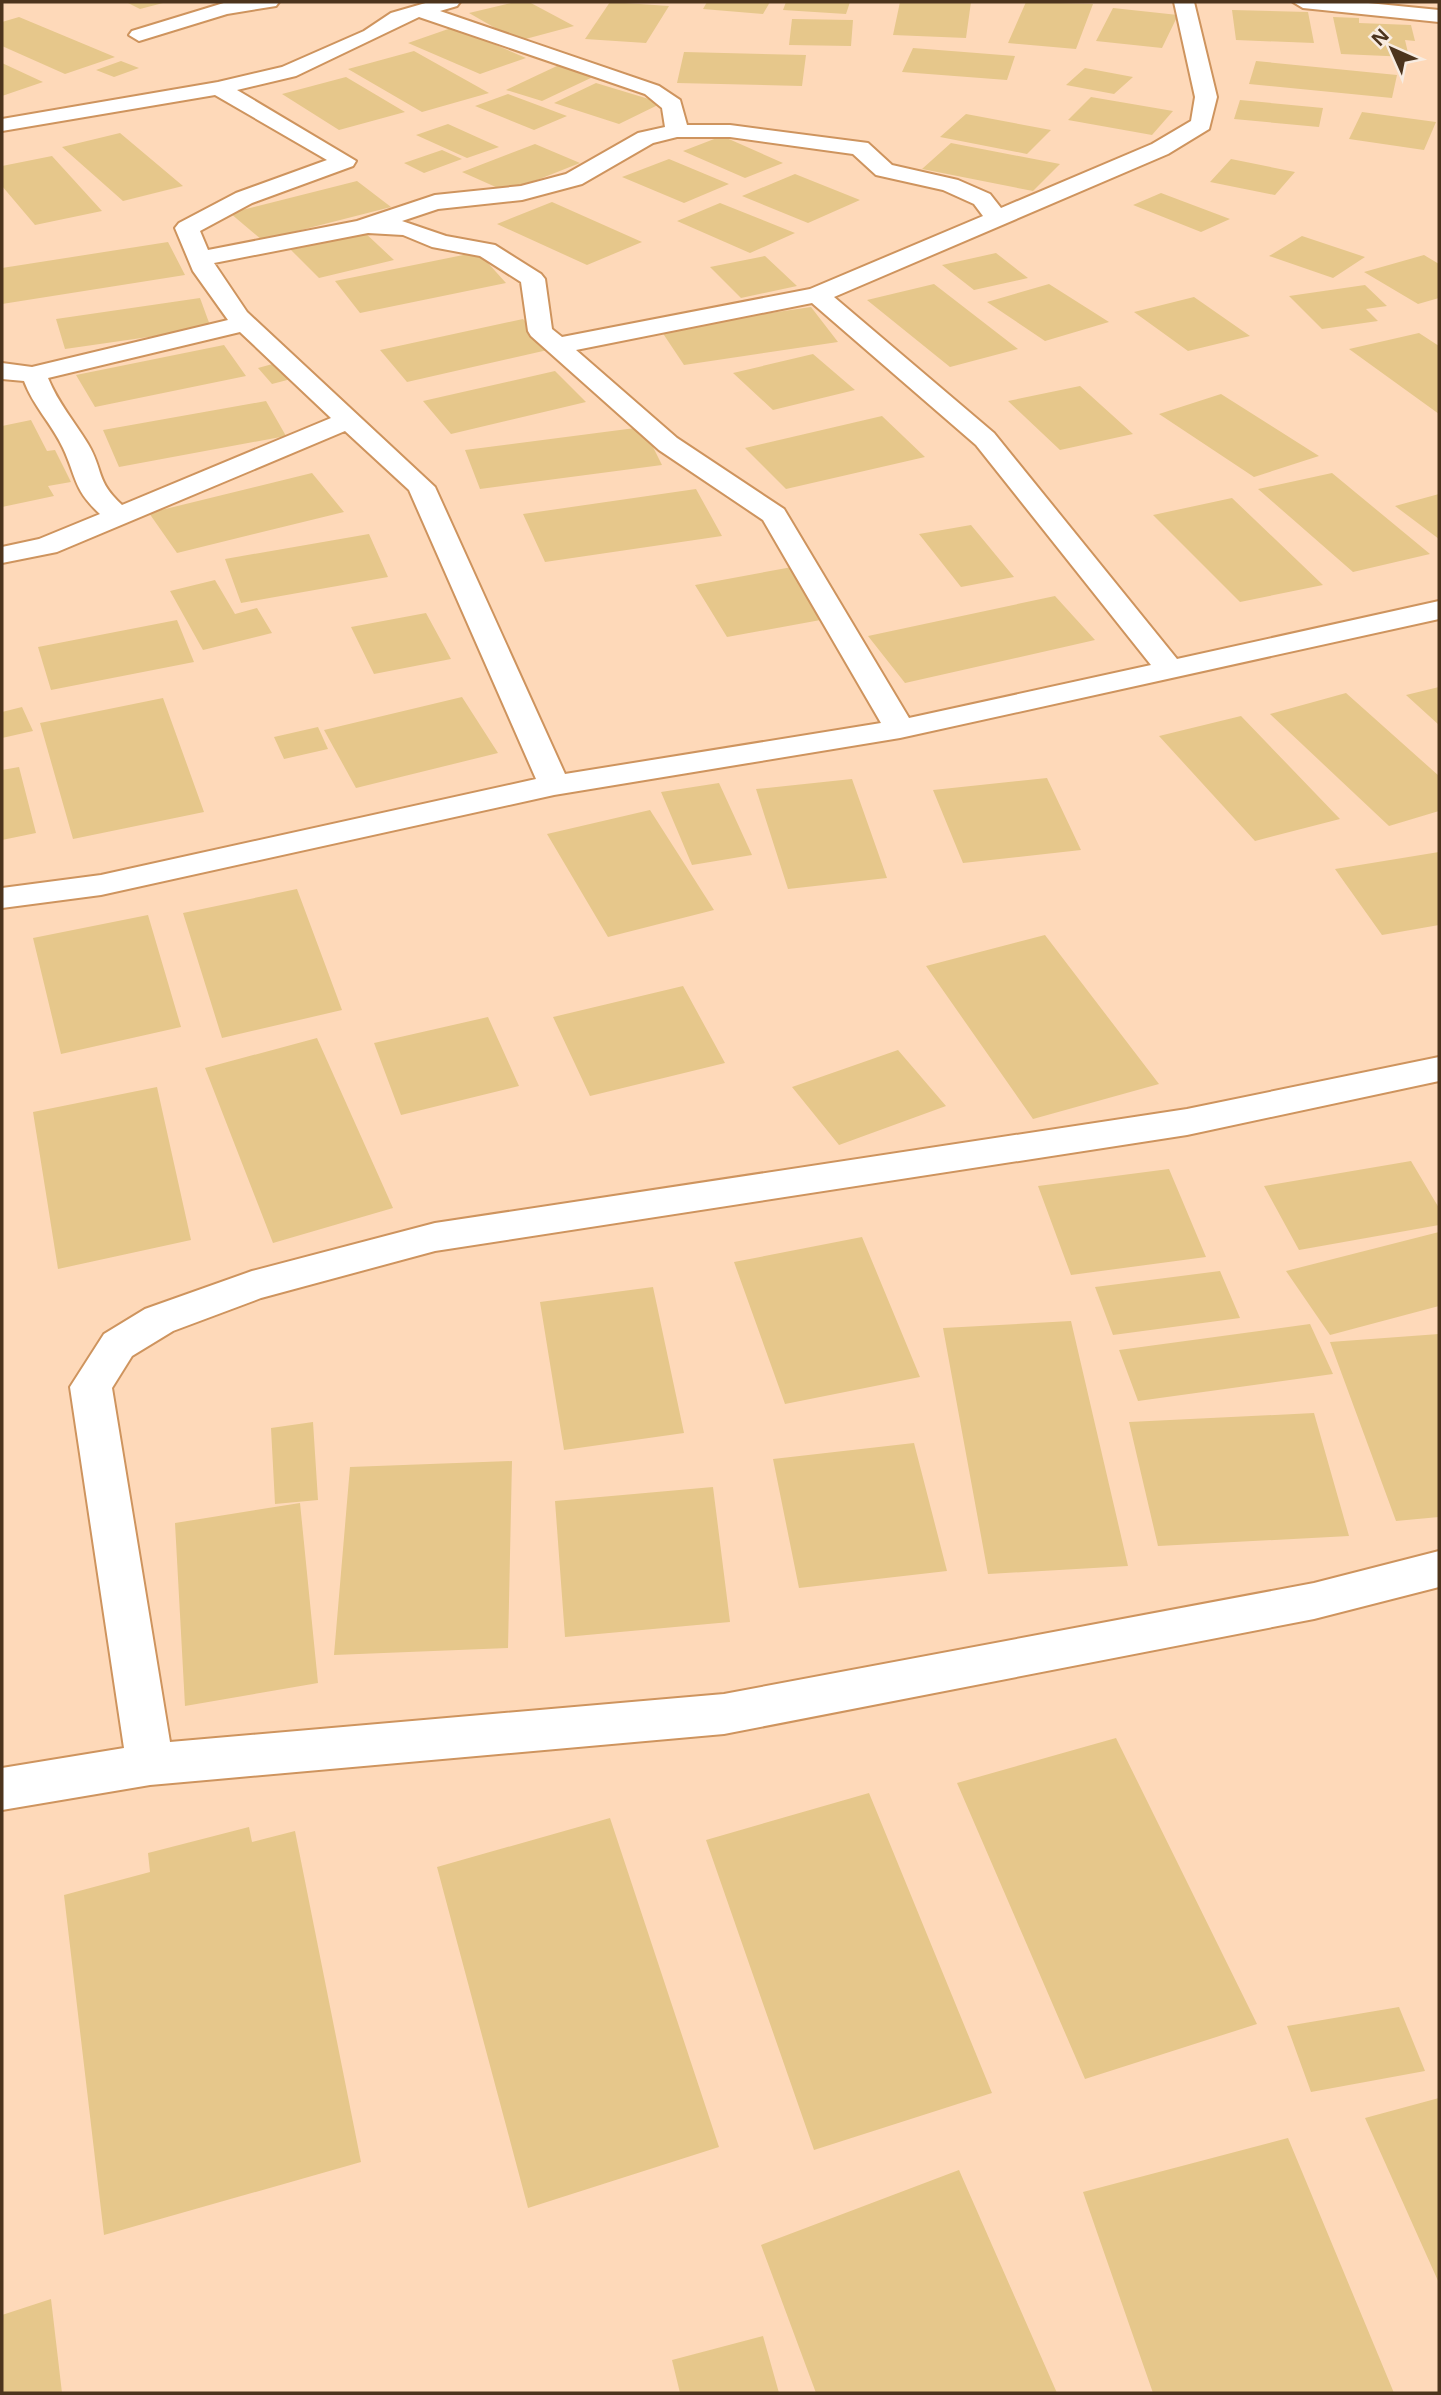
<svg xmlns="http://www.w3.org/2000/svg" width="1441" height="2395" font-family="'Noto Sans',sans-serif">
  <rect width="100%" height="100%" fill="#fed9b9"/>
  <path fill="#e6c78b" d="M126 2H163V3L140 9Z
    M515 2H529L574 26 518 41 469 13Z
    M610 2 669 6 646 43 585 39Z
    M707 2H770L763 14 703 9Z
    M786 2H850L846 14 783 10Z
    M900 2H971L966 38 893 35Z
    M1026 2 1093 4 1076 49 1008 43Z
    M1113 8 1178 15 1162 48 1096 41Z
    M1232 10 1308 12 1314 43 1236 40Z
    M19 17 115 57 65 74 2 46V22Z
    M1333 17 1359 18V23L1411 25 1415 41 1405 40 1409 57 1341 54Z
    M792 19 853 20 851 46 789 45Z
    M454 27 526 58 480 74 408 43Z
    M913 48 1015 56 1007 80 902 72Z
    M414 51 489 93 422 112 348 69Z
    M684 52 806 55 802 86 677 83Z
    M121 61 139 68 114 77 96 70Z
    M1256 61 1397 75 1392 98 1249 84Z
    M2 63 43 82 2 96Z
    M559 65 595 76 542 101 506 90Z
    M1085 68 1133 77 1114 94 1066 85Z
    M346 77 405 112 339 130 282 94Z
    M596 83 662 103 619 124 554 103Z
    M508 94 567 116 534 130 475 106Z
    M1091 97 1173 111 1152 135 1068 120Z
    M1240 100 1323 108 1319 127 1234 119Z
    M1362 112 1436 122 1424 150 1349 139Z
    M966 114 1051 130 1027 154 940 137Z
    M448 124 499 147 467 158 416 135Z
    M120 133 183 186 123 201 62 147Z
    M722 136 783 163 745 178 683 151Z
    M951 143 1060 164 1033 191 922 169Z
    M535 144 580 163 507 192 462 172Z
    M442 150 462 159 424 173 404 163Z
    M52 156 102 211 35 225 2 186V166Z
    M669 159 729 184 684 203 622 177Z
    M1231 159 1295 172 1275 195 1210 182Z
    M795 174 860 200 808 223 742 196Z
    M357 181 391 207 262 240 230 213Z
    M1161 193 1230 219 1201 232 1133 205Z
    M552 202 642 242 587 265 497 224Z
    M720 203 795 233 750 253 677 221Z
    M362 230 394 260 319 278 288 247Z
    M1302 236 1365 257 1333 278 1269 256Z
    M168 242 185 275 2 304V268Z
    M478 252 506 283 360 313 335 281Z
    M996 253 1028 278 974 290 942 265Z
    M1424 255 1439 264V298L1418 304 1364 272Z
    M765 256 797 286 741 298 710 267Z
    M934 284 1018 349 950 367 867 300Z
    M1049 284 1109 322 1045 341 987 302Z
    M1365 285 1387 306 1366 309 1378 321 1322 329 1289 296Z
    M1194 297 1250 336 1188 351 1134 312Z
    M200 298 211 328 65 349 56 319Z
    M811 307 838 342 684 365 660 329Z
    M523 319 552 349 407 382 380 350Z
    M1419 333 1439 346V414L1349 349Z
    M224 345 246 376 95 407 76 375Z
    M813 354 855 390 773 410 733 373Z
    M276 363 291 379 272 384 258 368Z
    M555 371 586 402 451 434 423 401Z
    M1080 386 1133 434 1060 450 1008 401Z
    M1221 394 1319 456 1254 477 1159 414Z
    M266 401 286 436 119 467 103 430Z
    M882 416 925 457 786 489 745 448Z
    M31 420 47 451 55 450 71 482 48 486 54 496 2 507V426Z
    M643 427 662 465 480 489 465 450Z
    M312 473 344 512 177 553 149 513Z
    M1332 473 1430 554 1353 572 1258 489Z
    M696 489 722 536 545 562 523 514Z
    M1439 494V539L1395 506Z
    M1232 498 1323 585 1240 602 1153 515Z
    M971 525 1014 577 961 587 919 534Z
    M369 534 388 577 241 603 225 559Z
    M792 567 826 619 727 637 695 585Z
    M215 580 235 614 257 608 272 633 203 650 170 591Z
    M1055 596 1095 640 905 683 868 636Z
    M426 613 451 659 374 674 351 627Z
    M177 620 194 662 51 690 38 647Z
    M1439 687V725L1406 695Z
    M1346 693 1439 776V811L1389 826 1270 714Z
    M462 697 498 753 356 788 324 730Z
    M163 698 204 812 73 839 40 723Z
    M22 707 33 731 2 738V712Z
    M1241 716 1340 819 1255 841 1159 736Z
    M318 727 328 749 284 759 274 737Z
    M19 767 36 833 2 840V770Z
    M1047 778 1081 850 963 863 933 790Z
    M852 779 887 878 788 889 756 789Z
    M719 783 752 855 692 865 661 792Z
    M650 810 714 910 608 937 547 834Z
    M1439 852V925L1382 935 1335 869Z
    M297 889 342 1010 222 1038 183 913Z
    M148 915 181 1027 61 1054 33 938Z
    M1045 935 1159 1084 1033 1119 926 966Z
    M683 986 725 1063 590 1096 553 1017Z
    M488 1017 519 1086 401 1115 374 1043Z
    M317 1038 393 1208 273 1243 205 1068Z
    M898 1050 946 1106 839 1145 792 1087Z
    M157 1087 191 1240 58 1269 33 1112Z
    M1411 1161 1439 1208V1225L1299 1250 1264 1186Z
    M1169 1169 1206 1257 1071 1275 1038 1186Z
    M1439 1232V1306L1330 1335 1286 1271Z
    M862 1237 920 1377 785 1404 734 1262Z
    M1220 1271 1240 1318 1113 1335 1095 1287Z
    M653 1287 684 1433 564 1450 540 1302Z
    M1071 1321 1128 1566 988 1574 943 1328Z
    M1310 1324 1333 1374 1138 1401 1119 1350Z
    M1439 1334V1517L1396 1521 1330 1342Z
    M1314 1413 1349 1536 1158 1546 1129 1422Z
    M313 1422 318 1500 275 1504 271 1428Z
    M914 1443 947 1571 799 1588 773 1459Z
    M512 1461 508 1648 334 1655 350 1467Z
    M713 1487 730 1622 565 1637 555 1501Z
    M300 1503 318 1683 185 1706 175 1523Z
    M1116 1738 1257 2024 1085 2079 957 1783Z
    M869 1793 992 2093 814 2150 706 1840Z
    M610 1818 719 2147 528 2208 437 1867Z
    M249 1827 252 1842 295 1831 361 2162 104 2235 64 1895 150 1872 148 1853Z
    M1399 2007 1425 2071 1311 2092 1287 2026Z
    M1439 2098V2283L1365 2118Z
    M1288 2138 1394 2393H1153L1083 2192Z
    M959 2170 1057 2393H816L761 2245Z
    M51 2299 62 2393H2V2315Z
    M763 2336 779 2393H680L672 2360Z"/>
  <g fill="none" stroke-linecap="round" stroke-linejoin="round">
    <g stroke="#ce945e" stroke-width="4">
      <path id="minor" d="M227 2H279L276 6 227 14 139 41 129 35 132 31Z
        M429 2H460L457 6 440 11 659 86 680 100 687 125H730L868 143 892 165 958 180 990 194 1001 208 1152 144 1191 121 1195 97 1174 2H1194L1217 97 1209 129 1168 154 834 297 994 433 1177 659 1439 601V619L900 738 554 795 101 895 2 908V888L101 875 536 779 409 490 345 431 57 552 2 563V547L39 539 100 514C73 489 77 478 63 448 52 424 33 406 24 381L2 379V363L32 367 228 320 193 271 175 228 179 223 236 193 327 160 215 95 2 131V119L218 82 282 67 364 31 391 13ZM419 17 645 94 662 108 665 127 638 133 566 174 521 186 435 195 357 221 208 250 200 231 252 203 353 166 356 161 237 90 296 76ZM677 137H730L853 154 876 175 943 190 974 204 983 216 810 289 562 337 552 329 545 279 541 274 495 245 446 236 402 221 438 209 522 200 582 184 653 143ZM368 233 403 235 432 247 480 256 521 282 528 331 531 336 659 450 763 520 881 723 565 774 435 487 247 312 214 263ZM812 303 976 445 1151 665 909 718 784 509 677 438 576 350ZM240 332 331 418 122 505C95 480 104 471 88 444 74 421 58 403 48 378Z
        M1293 2H1358L1439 10V22L1303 8Z
        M1439 1057V1081L1187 1135 435 1251 261 1298 173 1331 132 1356 112 1388 170 1742 724 1694 1314 1583 1439 1551V1587L1314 1619 724 1734 150 1785 2 1810V1768L124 1748 70 1387 104 1334 145 1309 252 1271 435 1223 1187 1109Z"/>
    </g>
    <use href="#minor" fill="#fff" fill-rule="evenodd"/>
  </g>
  <rect width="1441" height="2395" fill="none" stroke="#4c341d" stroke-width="7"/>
  <g transform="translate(1392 49) rotate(315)" stroke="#f8ece1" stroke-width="5" paint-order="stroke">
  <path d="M0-5L12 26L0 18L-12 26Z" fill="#4c341d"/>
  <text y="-10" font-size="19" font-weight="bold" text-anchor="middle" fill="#4c341d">N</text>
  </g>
</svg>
